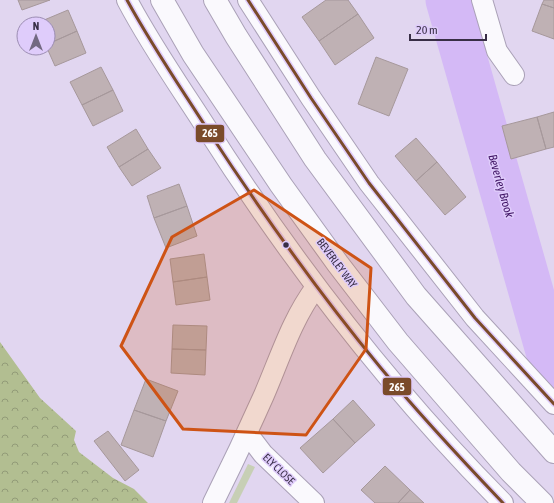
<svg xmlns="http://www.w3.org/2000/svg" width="554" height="503" font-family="'Asap Condensed',sans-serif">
  <defs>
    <pattern id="forest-crowns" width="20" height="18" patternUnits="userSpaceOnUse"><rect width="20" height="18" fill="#b2be91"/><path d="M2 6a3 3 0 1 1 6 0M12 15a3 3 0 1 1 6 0" fill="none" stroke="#929b78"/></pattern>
  </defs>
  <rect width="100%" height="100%" fill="#e1d6f0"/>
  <path fill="#c7cfb5" d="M248 464 255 467 237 503H229Z"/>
  <path fill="url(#forest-crowns)" d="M0 342 40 398 76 431 74 440 79 452 113 478 134 489 148 503H0Z"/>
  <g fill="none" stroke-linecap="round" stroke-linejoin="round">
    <path stroke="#d4b9f6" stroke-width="45" d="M448 0 554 372"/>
  </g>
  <path fill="#bfb1b4" stroke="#a6989b" d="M18 0H50L22 10Z
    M326 0H348L358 14 319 41 302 17Z
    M544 0H554V8L542 4Z
    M542 4 554 8V39L532 31Z
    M68 10 77 31 48 44V24L37 23Z
    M358 14 374 38 335 65 319 41Z
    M77 31 86 53 55 66 47 48 48 44Z
    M376 57 408 69 389 116 358 104Z
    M101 67 113 90 82 105 70 82Z
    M113 90 123 111 93 126 82 105Z
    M554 112V147L546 149 537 117Z
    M537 117 546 149 511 159 502 126Z
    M136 129 148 149 119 167 107 147Z
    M416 138 437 162 416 181 395 156Z
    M148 149 161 168 132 186 119 167Z
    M437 162 466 197 445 215 416 181Z
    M179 184 187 206 154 218 147 196Z
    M187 206 197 236 166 248 154 218Z
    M204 254 207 277 173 282 170 259Z
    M207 277 210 300 176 305 173 282Z
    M173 325 207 326 206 350 172 349Z
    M172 349 206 350 205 375 171 373Z
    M146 379 178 391 166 421 134 410Z
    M353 400 375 425 355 443 333 419Z
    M134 410 166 421 153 457 121 445Z
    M333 419 355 443 323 473 300 448Z
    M108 431 139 470 125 481 94 441Z
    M385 466 410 490 398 503H375L361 490Z
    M410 490 424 503H398Z"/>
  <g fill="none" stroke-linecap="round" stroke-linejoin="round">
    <g stroke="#aaa1b7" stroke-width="22">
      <path id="street" d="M127 0C149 42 176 81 202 121 289 258 388 387 503 503
        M248 0 311 98 369 183 475 318 554 404
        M482 0 497 51 514 75
        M247 433 263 454 314 503
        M213 503C231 467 248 431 264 395 280 358 292 319 316 287"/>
    </g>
    <g stroke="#aaa1b7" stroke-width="24">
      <path id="highway" d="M162 0 193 54 281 185 338 264 398 342 511 472 542 503
        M215 0 236 36 315 159 416 296 554 452"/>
    </g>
    <use href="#street" stroke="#faf9fd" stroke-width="20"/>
    <use href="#highway" stroke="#faf9fd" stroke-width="22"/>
    <g stroke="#dfccfb" stroke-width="6">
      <path id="bus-1" d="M127 0C152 46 181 88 209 132 262 213 318 292 380 367 419 414 461 459 503 503
        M248 0 311 98 369 183 475 318 554 404"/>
    </g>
    <use href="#bus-1" stroke="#7a4b2a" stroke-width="3"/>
  </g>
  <path fill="#ce5315" fill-opacity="0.2" stroke="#ce5315" stroke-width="3" stroke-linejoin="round" d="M254 190 371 268 366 349 306 435 183 429 121 346 172 237Z"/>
  <circle fill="#382e46" stroke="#dfccfb" stroke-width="1.5" cx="286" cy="245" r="3.5"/>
  <g text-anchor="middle" stroke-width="3" stroke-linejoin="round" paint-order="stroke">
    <g font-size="11" fill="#382e46" stroke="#dfccfb">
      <text transform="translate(337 263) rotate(53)" y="4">BEVERLEY WAY</text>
      <text transform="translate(279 469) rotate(44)" y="4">ELY CLOSE</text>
    </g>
    <g font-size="12" font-style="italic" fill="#3d1162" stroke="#dfccfb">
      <text transform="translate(501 186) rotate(74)" y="4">Beverley Brook</text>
    </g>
  </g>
  <g stroke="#dfccfb" stroke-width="1.5">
    <rect x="195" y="124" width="30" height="19" rx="4" fill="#7a4b2a"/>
    <rect x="382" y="377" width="30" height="19" rx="4" fill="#7a4b2a"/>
  </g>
  <g font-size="11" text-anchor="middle" font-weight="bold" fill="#fff">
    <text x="210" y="137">265</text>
    <text x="397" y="391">265</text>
  </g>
  <g transform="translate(36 36)"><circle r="19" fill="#dfccfb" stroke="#9c8db3"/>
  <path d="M0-3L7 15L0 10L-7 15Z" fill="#736982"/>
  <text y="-6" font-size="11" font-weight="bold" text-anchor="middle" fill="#382e46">N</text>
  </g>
  <path d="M410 34v6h76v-6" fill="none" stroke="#382e46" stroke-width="2"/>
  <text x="416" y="34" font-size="12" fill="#382e46" stroke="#dfccfb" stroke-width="3" paint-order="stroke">20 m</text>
</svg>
